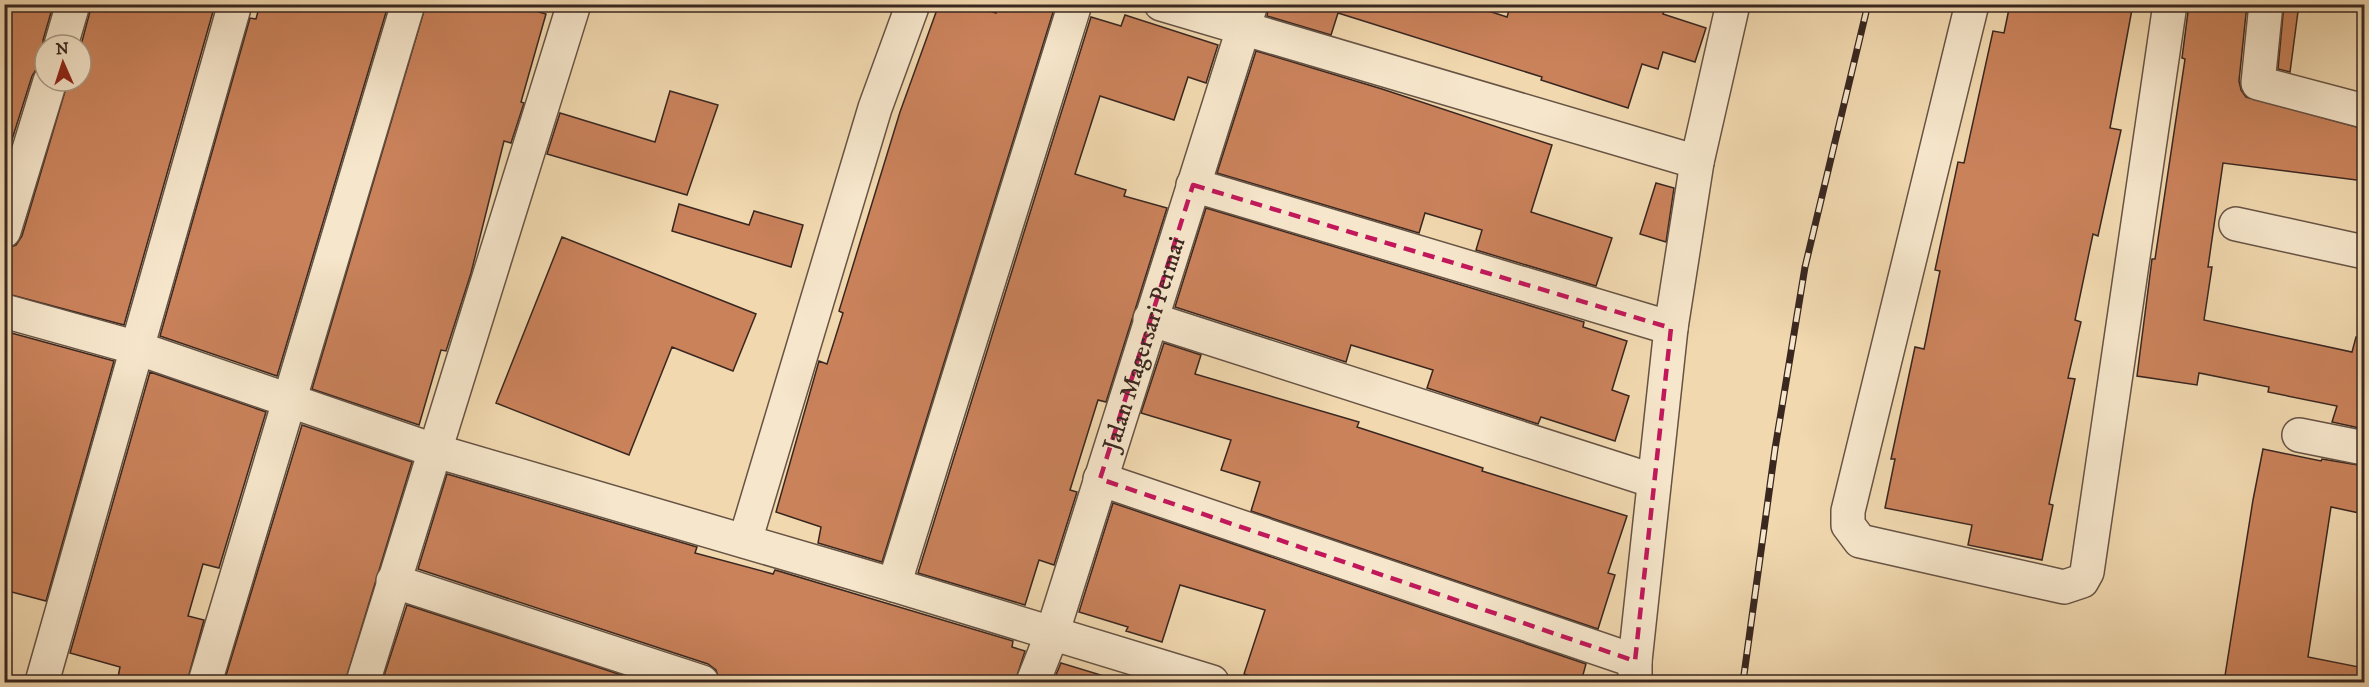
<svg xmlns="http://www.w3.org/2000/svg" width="2369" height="687" font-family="'IM FELL DW Pica',serif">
  <rect width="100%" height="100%" fill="#f1d8af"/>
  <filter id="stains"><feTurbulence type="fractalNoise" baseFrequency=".00333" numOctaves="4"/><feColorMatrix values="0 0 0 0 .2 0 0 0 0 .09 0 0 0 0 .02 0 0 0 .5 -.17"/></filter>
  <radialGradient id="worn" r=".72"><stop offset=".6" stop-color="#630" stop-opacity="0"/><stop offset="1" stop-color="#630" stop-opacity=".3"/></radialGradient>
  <path fill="#ca825b" stroke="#392720" stroke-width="1.5" d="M4 4H34L52 9 43 40 45 63 37 68 32 76 4 165Z
    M92 4H199L214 8 124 325 4 293V249L16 245 22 236 68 81H81V45Z
    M260 4H370L387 9 277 376 160 336 250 18 256 19Z
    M426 4H511L546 14 521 102 524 103 511 143 504 141 471 273 446 351 441 350 419 425 312 389Z
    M939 4H968L996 13 998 4 1055 6 882 562 818 543 821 527 776 512 819 361 827 364 843 313 839 311 900 112Z
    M1269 4H1467L1507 17 1511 4H1666L1663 14 1706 28 1695 62 1663 52 1658 69 1642 64 1628 108 1541 80 1542 77 1338 13 1331 35 1267 16Z
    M2010 4H2133L2110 128 2121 130 2098 236 2093 234 2075 320 2081 322 2068 378 2075 379 2049 504 2053 505 2042 560 1968 545 1972 525 1885 508 1895 459H1891L1915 347 1924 349 1940 271 1935 270 1958 162 1964 163 1993 31 2004 33Z
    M2189 4 2224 9V4H2247L2239 81 2241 90 2246 97 2364 129V181L2223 163 2208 267H2212L2204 320 2352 352 2356 337 2364 338V429L2332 422 2337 406 2268 392 2269 387 2199 373 2197 385 2137 376 2152 259H2155L2185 59 2182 58Z
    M2284 4H2299L2290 72 2278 69Z
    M1125 15 1218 45 1206 83 1188 77 1174 120 1100 96 1075 174 1126 190 1124 196 1167 208 1106 402 1098 400 1070 490 1077 492 1054 565 1039 560 1025 605 918 573 1091 17 1121 26Z
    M1256 51 1382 89 1552 145 1531 212 1612 238 1596 286 1476 250 1482 230 1425 213 1419 233 1217 173Z
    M670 91 718 105 687 195 547 154 560 113 655 142Z
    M1656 183 1674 188 1666 242 1640 234Z
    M679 204 749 225 754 211 803 225 791 267 672 231Z
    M1206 208 1584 322 1583 327 1627 341 1612 390 1629 396 1615 441 1541 417 1538 424 1427 388 1433 370 1351 345 1346 362 1175 307Z
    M562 237 756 314 733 371 672 347 629 455 496 403Z
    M4 331 114 361 46 601 4 590Z
    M1164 343 1201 355 1195 374 1359 422 1357 427 1483 468 1482 471 1627 516 1608 573 1615 575 1598 629 1251 511 1260 482 1221 470 1231 440 1141 413Z
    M150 372 266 412 219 568 203 564 188 616 204 620 187 682H117L120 667 70 653Z
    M302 425 412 462 345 682H224Z
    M2263 449 2321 461 2322 459 2364 466V514L2331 507 2308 657 2364 668V682H2224L2253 500Z
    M447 474 697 547 695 553 773 574 775 570 1013 641 1012 647 1025 651 1015 682H720L716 670 708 664 418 569Z
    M1113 503 1586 664 1581 682H1270L1244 674 1265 610 1180 585 1162 642 1126 631 1128 627 1079 612Z
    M407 605 643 682H382Z
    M1061 663 1104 676 1103 682H1053Z"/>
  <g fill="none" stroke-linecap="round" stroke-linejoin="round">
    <g stroke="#675344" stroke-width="36">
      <g id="minor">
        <path d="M1161 4 1697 162"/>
        <path d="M1972 4 1848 511V525L1860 541 2064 587 2082 581 2087 572 2170 4"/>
        <path d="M2266 4 2258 83 2364 111"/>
        <path d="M61 45 73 4"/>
        <path d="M1193 185 1671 328 1697 162 1733 4"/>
        <path d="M2236 224 2364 252"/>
        <path d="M4 231 50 81"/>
        <path d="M4 311 137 348 436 451 894 585 1212 682"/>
        <path d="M1150 319 1654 481"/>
        <path d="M2299 435 2364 448"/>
        <path d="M1100 479 1635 661"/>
        <path d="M745 541 875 108 913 4"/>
        <path d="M393 581 702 682"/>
        <path d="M894 585 1075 4"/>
        <path d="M1635 681V661L1671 328"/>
        <path d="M42 682 235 4"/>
        <path d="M205 682 408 4"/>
        <path d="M363 682 574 4"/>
        <path id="s1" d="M1033 682 1052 634 1251 4"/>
      </g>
    </g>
    <use href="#minor" stroke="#f6e6cb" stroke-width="33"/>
    <g stroke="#392720" stroke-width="7">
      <path id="rail" d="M1743 682 1775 449 1805 267 1868 4"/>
    </g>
    <use href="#rail" stroke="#f6e6cb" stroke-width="4.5" stroke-dasharray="14" stroke-linecap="butt"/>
  </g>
  <path fill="none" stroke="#c2185b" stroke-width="4.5" stroke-dasharray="12 8" stroke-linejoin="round" d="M1193 185 1671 328 1635 661 1100 479Z"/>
  <g text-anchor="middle" stroke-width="4.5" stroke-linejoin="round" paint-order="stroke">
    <g font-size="24" fill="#392720" stroke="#f6e6cb">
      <text dy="8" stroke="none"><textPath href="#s1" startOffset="356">Jalan Magersari Permai</textPath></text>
    </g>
  </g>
  <rect width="2369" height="687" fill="none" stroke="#f1d8af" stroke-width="24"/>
  <rect x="6" y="6" width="2357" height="675" fill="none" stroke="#392720" stroke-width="3"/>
  <rect x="12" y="12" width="2345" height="663" fill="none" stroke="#392720" stroke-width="1.5"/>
  <g transform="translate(63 63) rotate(357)"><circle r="28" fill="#f6e6cb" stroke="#aa9a87" stroke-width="1.5"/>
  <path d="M0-4.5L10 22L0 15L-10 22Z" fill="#8f2418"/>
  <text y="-9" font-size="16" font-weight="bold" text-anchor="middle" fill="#392720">N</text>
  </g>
  <rect width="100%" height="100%" filter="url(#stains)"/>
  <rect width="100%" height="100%" fill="url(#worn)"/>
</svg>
